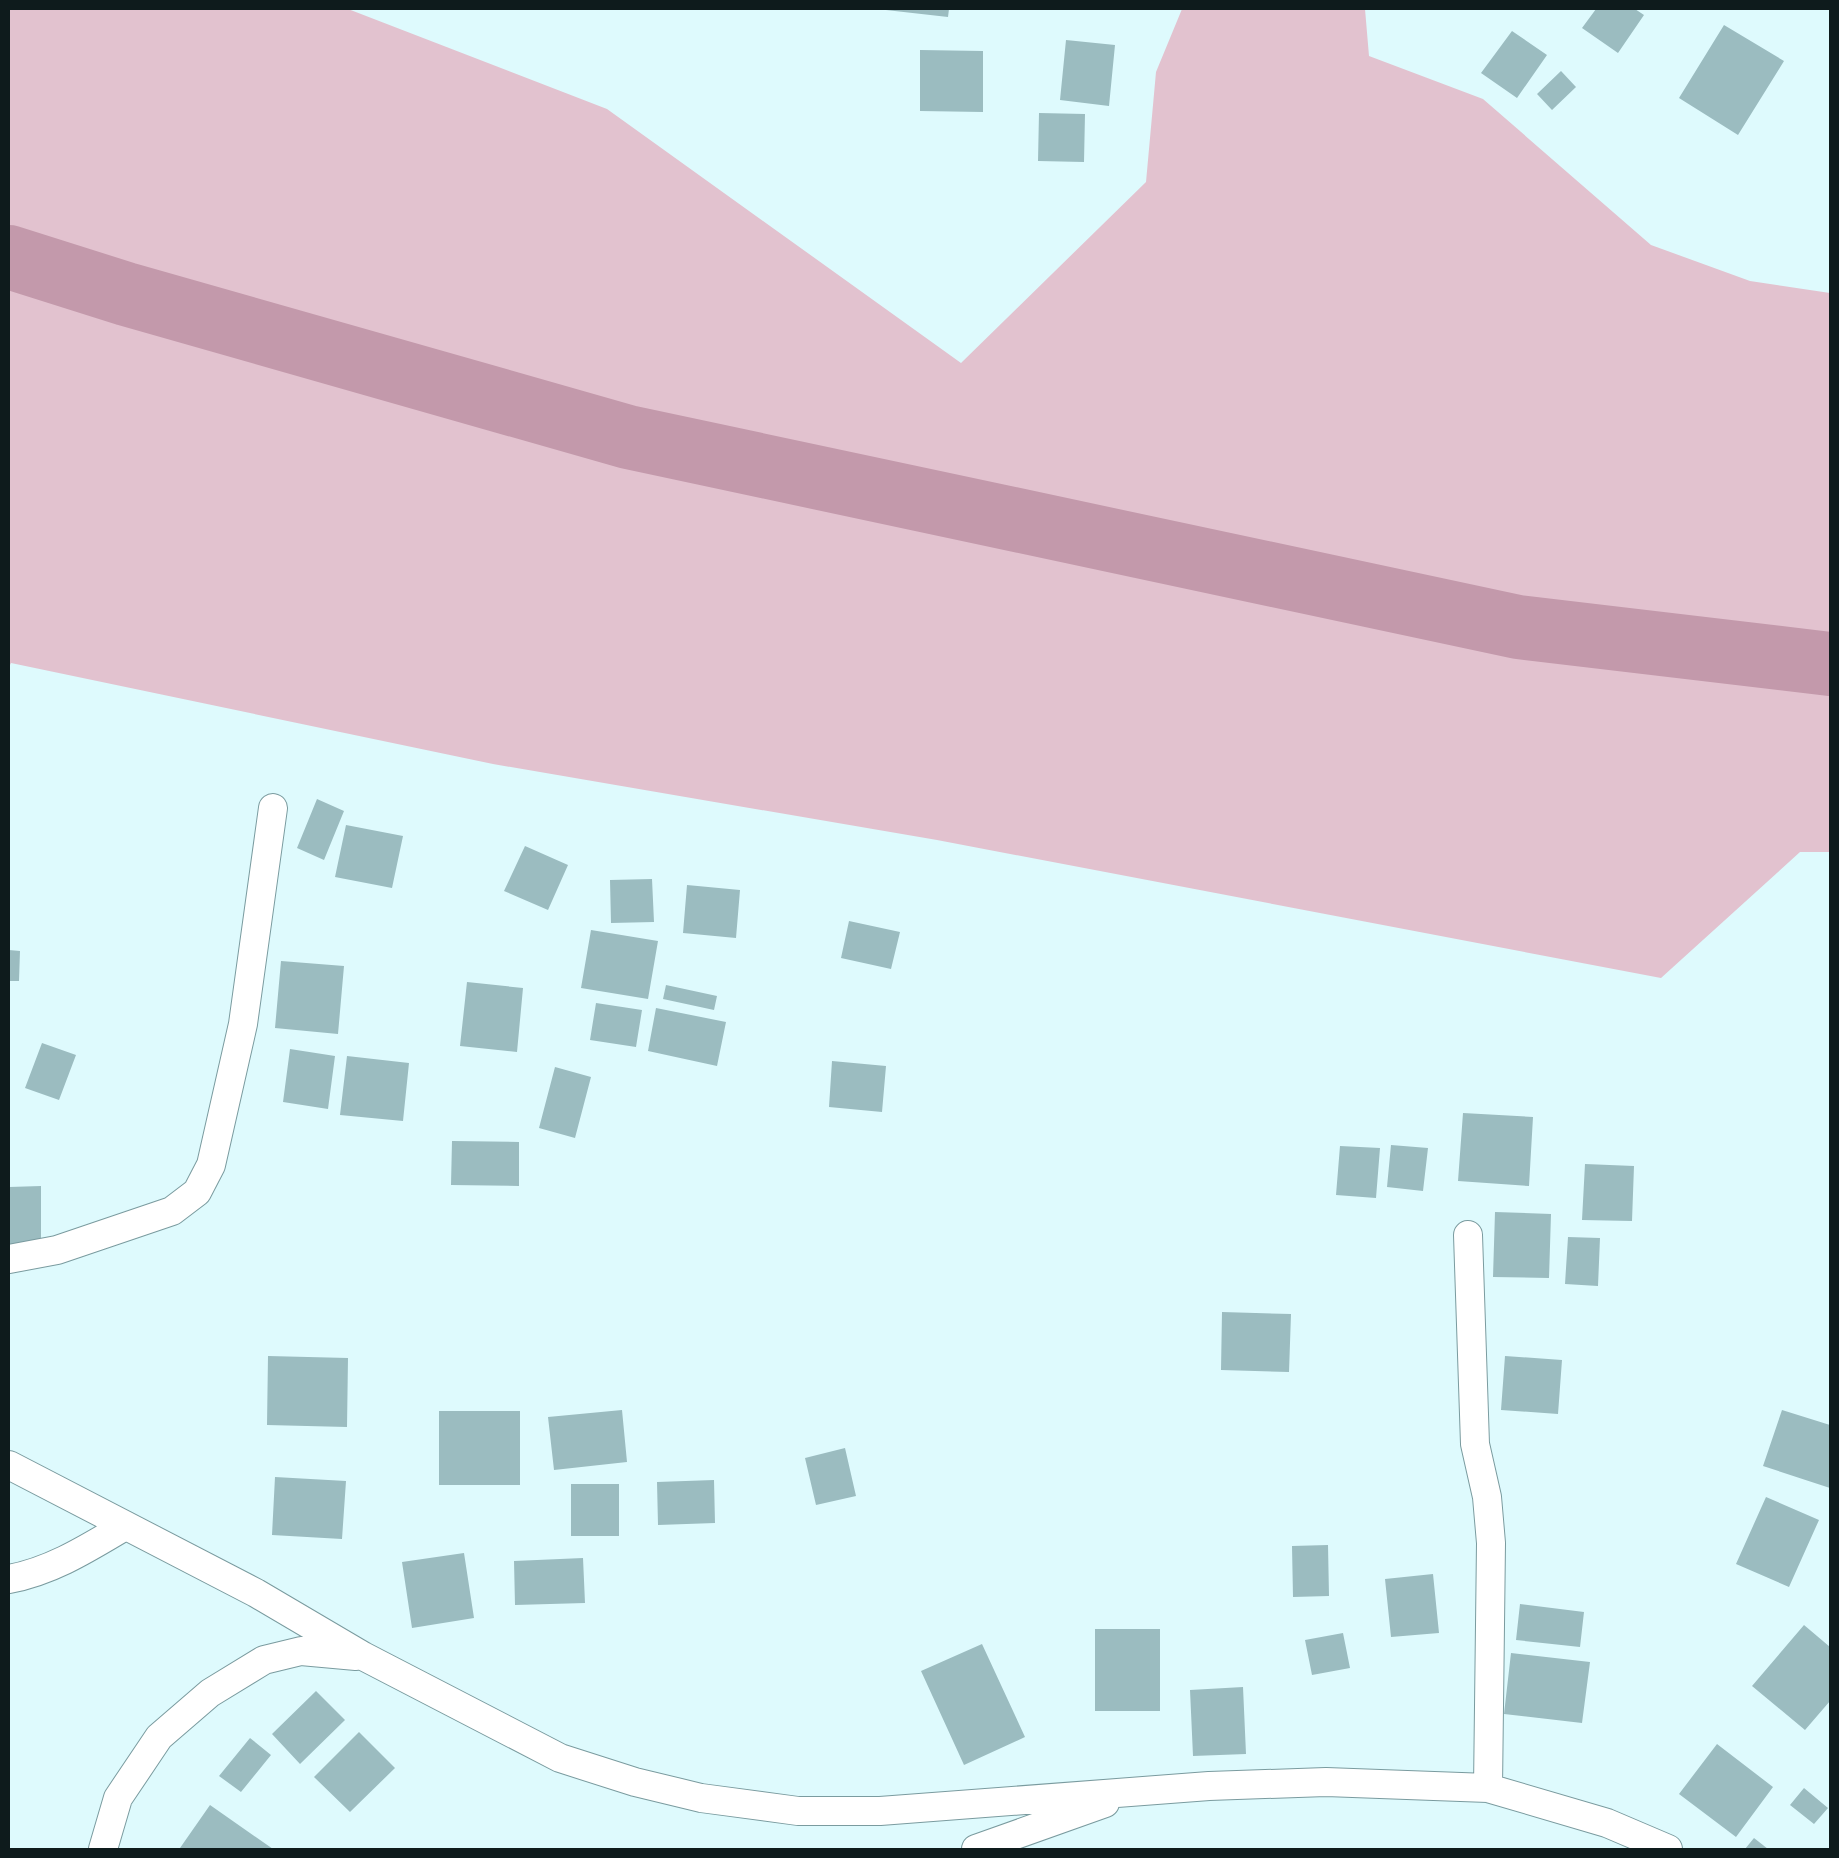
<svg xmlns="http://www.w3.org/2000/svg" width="1839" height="1858" font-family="Barlow,sans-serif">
  <rect width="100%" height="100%" fill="#defafd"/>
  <path fill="#e2c2cf" d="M9 9H348L607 109 961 363 1146 182 1156 72 1182 9H1365L1369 56 1483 99 1651 245 1750 281 1830 293V852H1800L1661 978 937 840 493 764 11 663 9 667Z"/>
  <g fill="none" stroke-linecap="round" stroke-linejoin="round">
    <path stroke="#c399ab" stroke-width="64" d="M9 257 126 294 628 437 1518 627 1830 664"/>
  </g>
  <path fill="#9bbcc0" d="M877 9H949L948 17Z
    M1596 9H1635L1644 15 1618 53 1582 28Z
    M1724 25 1784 61 1738 135 1679 98Z
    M1512 31 1547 55 1517 98 1481 73Z
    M1066 40 1115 45 1109 106 1060 100Z
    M920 50 983 51V112L920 111Z
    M1561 71 1576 87 1552 110 1537 94Z
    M1039 113 1085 114 1084 162 1038 161Z
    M317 799 344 811 324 860 297 848Z
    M346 825 403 836 392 888 335 877Z
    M525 846 568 865 548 910 504 891Z
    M652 879 654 922 611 923 610 880Z
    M687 885 740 890 736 938 683 933Z
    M849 921 900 932 891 969 841 958Z
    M591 930 658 941 648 999 581 988Z
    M9 950 20 951 19 981H9Z
    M281 961 344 966 338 1034 275 1028Z
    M467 982 523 988 517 1052 460 1046Z
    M666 985 717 996 714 1010 663 999Z
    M596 1003 642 1010 636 1047 590 1040Z
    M656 1008 726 1022 717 1066 648 1051Z
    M42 1043 76 1055 59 1100 25 1088Z
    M290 1049 335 1056 328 1109 283 1102Z
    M347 1056 409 1063 403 1121 340 1115Z
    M832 1061 886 1066 882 1112 829 1107Z
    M555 1067 591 1077 575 1138 539 1128Z
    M1463 1113 1533 1117 1529 1186 1458 1181Z
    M452 1141 519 1142V1186L451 1185Z
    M1391 1145 1428 1148 1423 1191 1387 1187Z
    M1340 1146 1380 1148 1376 1198 1336 1195Z
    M1585 1164 1634 1166 1632 1221 1582 1220Z
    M41 1186V1247H9V1187Z
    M1495 1212 1551 1214 1549 1278 1493 1277Z
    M1568 1237 1600 1238 1598 1286 1565 1284Z
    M1222 1312 1291 1314 1289 1372 1221 1370Z
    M268 1356 348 1358 347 1427 267 1425Z
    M1505 1356 1562 1360 1558 1414 1501 1410Z
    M622 1410 627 1462 554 1470 548 1417Z
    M1782 1410 1830 1425V1488L1763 1466Z
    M439 1411H520V1485H439Z
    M845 1448 856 1496 816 1505 805 1458Z
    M275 1477 346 1481 342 1539 272 1535Z
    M714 1480 715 1523 658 1525 657 1482Z
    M571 1484H619V1536H571Z
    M1766 1497 1819 1520 1789 1587 1736 1564Z
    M1328 1545 1329 1596 1293 1597 1292 1546Z
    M464 1553 474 1618 412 1628 402 1562Z
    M583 1558 585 1603 515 1605 514 1561Z
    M1433 1574 1439 1633 1391 1637 1385 1579Z
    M1520 1604 1584 1612 1580 1647 1516 1640Z
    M1804 1625 1830 1647V1701L1805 1730 1752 1686Z
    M1095 1629H1160V1711H1095Z
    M1343 1633 1350 1668 1312 1675 1305 1640Z
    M982 1644 1025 1737 964 1765 921 1671Z
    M1511 1653 1590 1662 1582 1723 1504 1714Z
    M1243 1687 1246 1754 1193 1756 1190 1690Z
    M316 1691 345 1720 300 1764 272 1734Z
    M359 1732 395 1768 350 1812 314 1777Z
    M250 1738 271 1755 241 1792 219 1776Z
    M1717 1744 1773 1787 1736 1837 1679 1794Z
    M1804 1788 1828 1808 1814 1824 1790 1805Z
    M210 1805 273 1849 180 1848Z
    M1754 1838 1768 1849H1745Z"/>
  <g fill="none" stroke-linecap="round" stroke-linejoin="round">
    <g stroke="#7a9b9f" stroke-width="30">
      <path id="minor" d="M1468 1235 1475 1444 1487 1497 1491 1543 1488 1788
        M9 1259 57 1250 172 1211 197 1192 211 1165 243 1024 273 808
        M9 1465 256 1593 363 1656 560 1758 635 1782 701 1798 798 1811H880L1209 1786 1326 1782 1488 1788 1607 1823 1668 1849
        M9 1579C52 1571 88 1548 125 1526
        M103 1849 118 1798 159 1737 210 1693 264 1660 301 1651 356 1656
        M976 1849 1105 1803"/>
    </g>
    <use href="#minor" stroke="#fff" stroke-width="28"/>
  </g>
  <rect width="1839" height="1858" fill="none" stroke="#0e1b1c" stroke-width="20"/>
</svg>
